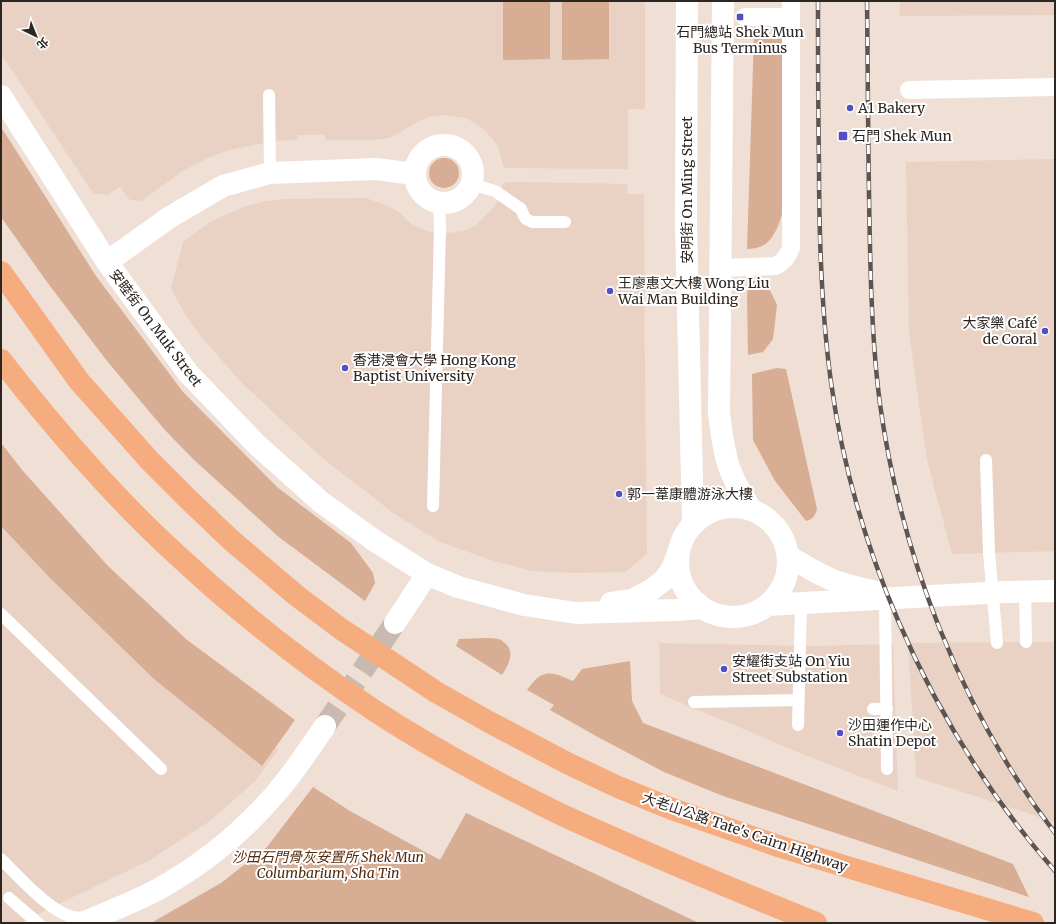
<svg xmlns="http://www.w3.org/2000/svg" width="1056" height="924" font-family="Merriweather,'Noto Sans TC',serif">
  <rect width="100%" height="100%" fill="#f0dfd5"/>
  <path fill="#e9d2c4" d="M1 1H645V109H628V169L504 168 498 147 493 139 481 127 466 118 444 115 433 116 419 121 399 133 389 138 374 140H325V135H298L297 140 272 141 226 151 206 159 181 172 142 201 130 200 120 187 107 195 93 193 1 54Z
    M900 1H1055V15L899 16Z
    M1055 159V551L952 554 927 460 909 333 906 162Z
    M516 182 628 184 627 194H644L645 375 647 554 625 572 572 573 532 571 494 561 440 542 393 513 320 456 241 382 199 334 185 314 171 289 183 242 210 222 243 207 266 201 285 199 366 198 388 206 399 212 410 223 421 229 433 233H448L463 231 475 226 494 207 498 199 503 183Z
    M1 486 180 652 278 750 255 781 210 821 150 860 19 923H1Z
    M1055 642V822L916 777 908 643Z
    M659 643 809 646 893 644 898 791 807 756 660 694Z"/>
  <path fill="#d7ad94" d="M503 1H550V59L503 60Z
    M562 1H609V59L562 60Z
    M754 36 783 37 782 214C779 225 773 241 762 246 758 248 751 249 747 249Z
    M1 127 96 276 183 392 277 487 351 543 373 573 375 583 365 601 280 538 193 459 164 429 107 361 47 282 1 217Z
    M429 173a15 15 0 1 1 30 0a15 15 0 1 1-30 0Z
    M750 281H762L769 288 777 305 773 339 763 352 748 355 747 294Z
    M777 368 786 369 817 509C815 516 813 519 806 521L775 481 753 440 752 374Z
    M1 443 23 471 108 566 186 639 295 720 262 766 154 679 51 579 1 526Z
    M459 639C471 639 487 637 498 639 500 639 504 642 506 644 515 653 508 666 502 675L456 646Z
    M630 661 632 701 643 723 1013 864 1029 897 723 796 664 772 596 736 550 710 554 705 527 690C542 668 551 671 573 681L582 669Z
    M313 787 350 811 440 860 466 813 699 923H151L221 883 267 847Z"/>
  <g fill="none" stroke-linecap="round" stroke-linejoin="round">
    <path stroke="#c9bab1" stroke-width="22" stroke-dasharray="22 11" stroke-linecap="butt" d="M325 726 395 623"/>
    <path stroke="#fff" stroke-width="12" d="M269 95 270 173
      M471 184 495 191 521 209 524 216 526 219 532 222H565
      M986 460 989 553 997 643
      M433 506 440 229 439 203
      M1025 591 1026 642
      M885 599 887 769
      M1 614 161 769
      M694 702 799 700
      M873 709H887
      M798 725 801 604
      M1 859C18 876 50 912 73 917 78 918 84 917 89 917
      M9 898 38 923"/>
    <path stroke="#fff" stroke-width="18" d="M745 17H791
      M909 90 1055 87
      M721 268 775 266C784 262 787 257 791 248V1"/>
    <path stroke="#fff" stroke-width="22" d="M1 96 107 262 188 373 257 445 321 502 375 541 427 574 458 587 524 605 576 613 676 610 702 608
      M415 174a29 29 0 1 1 58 0a29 29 0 1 1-58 0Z
      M107 262 170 217 223 186 270 173 376 169 414 174
      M611 603 632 600 651 590 664 580 672 569 679 550
      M395 623 427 574
      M83 923C107 912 132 903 155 891 201 866 243 832 277 792 295 771 310 748 325 726"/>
    <path stroke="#fff" stroke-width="22" d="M687 1 686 224 693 523
      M723 1 719 412C721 430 723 447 728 464 733 480 742 495 751 509
      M678 562a55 55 0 1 1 110 0a55 55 0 1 1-110 0Z
      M788 556C804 565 819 575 835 581 849 586 863 589 877 592
      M767 605 1005 592 1055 591"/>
    <path stroke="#f5ad80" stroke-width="22" d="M1 272 79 381 150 461 188 499 231 540 297 596 341 629 436 692 489 722 567 763 618 787 672 809 781 847 1033 923
      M1 360C55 429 112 496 177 555 237 611 307 666 375 711 427 745 482 775 538 803 566 818 596 830 625 843 688 871 752 897 816 923"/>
    <g stroke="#5e5550" stroke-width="4.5">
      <path id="rail" d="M818 1C818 55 818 110 819 164 819 237 821 310 831 382 853 544 924 707 1025 835 1034 847 1045 859 1055 871
        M867 1C868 83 868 165 870 246 871 299 873 352 880 404 901 556 961 711 1055 833"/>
    </g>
    <use href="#rail" stroke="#fff" stroke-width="3" stroke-dasharray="9" stroke-linecap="butt"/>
  </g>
  <g fill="#524fc6" stroke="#fff" stroke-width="1.5">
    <rect x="736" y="13" width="8" height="8" rx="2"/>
    <circle cx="850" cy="108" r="4"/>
    <rect x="838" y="131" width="10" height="10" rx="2"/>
    <circle cx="610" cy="291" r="4"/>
    <circle cx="1045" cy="331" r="4"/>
    <circle cx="345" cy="368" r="4"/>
    <circle cx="619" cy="494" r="4"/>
    <circle cx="724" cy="669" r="4"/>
    <circle cx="840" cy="733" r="4"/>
  </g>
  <g text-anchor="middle" stroke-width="4" stroke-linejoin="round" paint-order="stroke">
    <g font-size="14" fill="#2c2622" stroke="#fff" text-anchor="start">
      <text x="740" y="37" text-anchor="middle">石門總站 Shek Mun<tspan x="740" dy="16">Bus Terminus</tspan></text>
      <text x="858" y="113">A1 Bakery</text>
      <text x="852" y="141">石門 Shek Mun</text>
      <text x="618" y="288">王廖惠文大樓 Wong Liu<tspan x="618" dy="16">Wai Man Building</tspan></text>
      <text x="1037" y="328" text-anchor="end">大家樂 Café<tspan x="1037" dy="16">de Coral</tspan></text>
      <text x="353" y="365">香港浸會大學 Hong Kong<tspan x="353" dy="16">Baptist University</tspan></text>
      <text x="627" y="499">郭一葦康體游泳大樓</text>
      <text x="732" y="666">安耀街支站 On Yiu<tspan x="732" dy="16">Street Substation</tspan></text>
      <text x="848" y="730">沙田運作中心<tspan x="848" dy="16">Shatin Depot</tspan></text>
    </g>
    <g font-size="14" fill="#2c2622" stroke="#fff">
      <text transform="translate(687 190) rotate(-90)" y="5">安明街 On Ming Street</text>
      <text transform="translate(156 328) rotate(53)" y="5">安睦街 On Muk Street</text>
      <text transform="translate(745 832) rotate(19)" y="5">大老山公路 Tate's Cairn Highway</text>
    </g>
    <g font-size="14" font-style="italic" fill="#562b0c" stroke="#fff">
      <text x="328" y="862">沙田石門骨灰安置所 Shek Mun<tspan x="328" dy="16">Columbarium, Sha Tin</tspan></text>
    </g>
  </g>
  <rect width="1056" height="924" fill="none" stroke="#2c2622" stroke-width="4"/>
  <g transform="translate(36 36) rotate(137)" stroke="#ffffff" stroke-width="3" paint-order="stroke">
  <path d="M0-3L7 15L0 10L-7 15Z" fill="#2c2622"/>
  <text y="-6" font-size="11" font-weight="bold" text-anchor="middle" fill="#2c2622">北</text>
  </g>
</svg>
